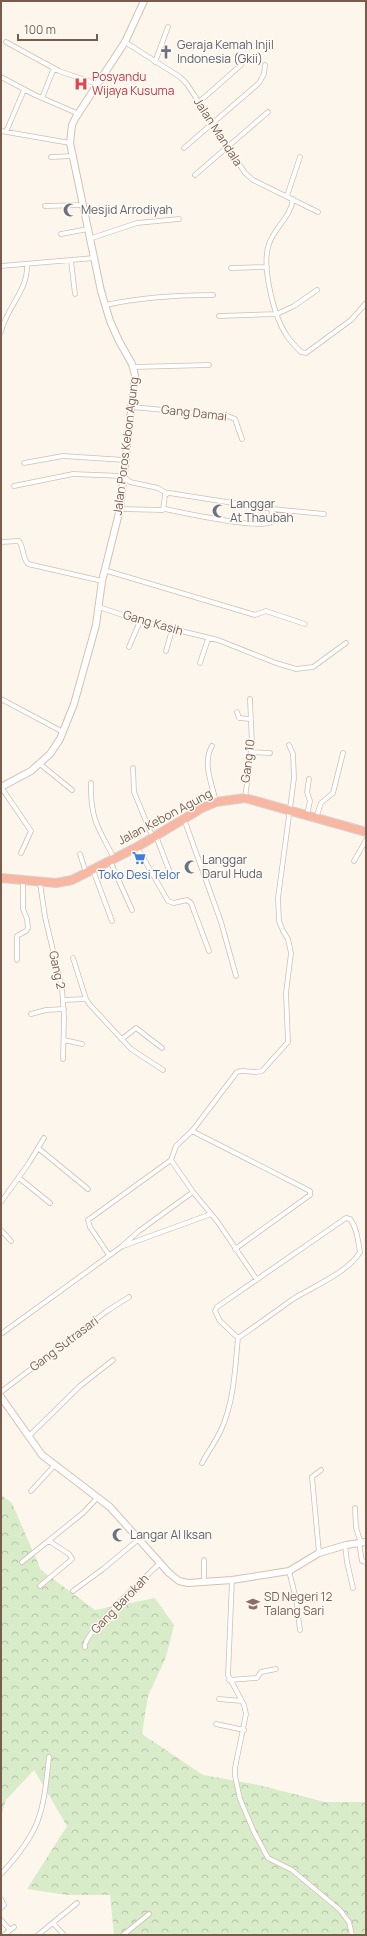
<svg xmlns="http://www.w3.org/2000/svg" width="367" height="1936" font-family="Manrope,sans-serif">
  <defs>
    <pattern id="forest-crowns" width="20" height="18" patternUnits="userSpaceOnUse"><rect width="20" height="18" fill="#d8ecc9"/><path d="M2 6a3 3 0 1 1 6 0M12 15a3 3 0 1 1 6 0" fill="none" stroke="#b4c2a5"/></pattern>
  </defs>
  <rect width="100%" height="100%" fill="#fdf6ec"/>
  <path fill="url(#forest-crowns)" d="M1 1495 12 1503 41 1570 95 1610 155 1598 174 1625 166 1657 148 1696 142 1734 203 1775 259 1785 325 1802H366V1935H114L110 1895H67L27 1889 67 1826 34 1770 6 1800 1 1817Z"/>
  <g fill="none" stroke-linecap="round" stroke-linejoin="round">
    <g stroke="#d1beb0" stroke-width="5.5">
      <path id="street" d="M6 42 59 71 97 84
        M125 42 180 77 187 84 245 173 253 180 318 212
        M155 62 168 27
        M1 77 35 95 79 114
        M42 98 54 68
        M199 102 241 65
        M1 131 70 143
        M6 132 24 90
        M184 148 259 83 264 74 265 65
        M51 157 74 156
        M195 175 268 112
        M287 196 300 157
        M293 199C291 217 274 228 269 244 261 266 274 317 287 336 291 342 296 347 301 352L306 353 351 320 366 303
        M45 206 83 205
        M61 234 88 229
        M89 239 137 223 179 219
        M71 261 75 294
        M1 266 94 258
        M231 268 267 267
        M106 305C142 297 176 295 213 295
        M219 316 277 314 294 306 317 290
        M1 332C6 308 28 291 27 265
        M133 367 209 365
        M132 407 228 416 235 419 242 439
        M24 463 63 456 125 460
        M14 486 73 474 123 476 130 482 158 488 166 493
        M120 509 163 510 165 495 169 493 272 509 324 514
        M165 509C179 512 264 530 271 522L272 509
        M1 542 19 541C24 548 22 557 28 564L102 581
        M104 570 255 615 266 611 305 624
        M99 607 140 621 218 640 276 663 296 669 313 667 346 643
        M129 647 140 621
        M166 651 172 630
        M200 663 208 639
        M1 699 63 732
        M237 712 239 718 250 719
        M212 746C202 763 212 784 216 802
        M251 752 270 753
        M40 764 72 790
        M133 768 134 792 153 838
        M91 783C90 818 98 828 114 858
        M1 787 31 831 21 853
        M245 798 252 745 250 699
        M307 815 310 801 307 792 309 779
        M316 818 321 803 333 793 343 753
        M184 819 221 922 236 976
        M156 836 169 870
        M137 847 168 901 174 903 187 900 191 903 209 951
        M80 854 86 873
        M110 861 132 910
        M354 861 366 840
        M93 870 112 921
        M40 883 45 917 62 988 64 1017 63 1059
        M73 958 86 999 90 1005 131 1049 163 1070
        M17 960V936L26 931 28 928 27 919 23 909V881
        M63 1000 86 999
        M31 1014 46 1010 64 1009
        M122 1039 136 1028 162 1048
        M64 1040 82 1044
        M192 1131 237 1072C244 1069 253 1074 262 1071L288 1042 286 993 291 953 288 939 283 931 279 921 278 898 294 778 293 754 289 745
        M38 1148 88 1189
        M19 1178 50 1203
        M1 1202 29 1163 44 1138
        M346 1218 350 1219C357 1228 358 1241 360 1252 349 1272 312 1287 293 1299 275 1312 257 1325 238 1338L220 1321 215 1311 217 1307Z
        M1 1230 11 1241
        M123 1246 211 1214
        M235 1249 310 1195V1191L192 1131 176 1146 171 1160 193 1192 217 1221 257 1280
        M109 1255 90 1227 88 1220 171 1160
        M1 1334 121 1247 139 1231 193 1192
        M1 1392 107 1311 129 1297
        M28 1437 80 1386 113 1360
        M202 1463C208 1452 216 1441 221 1430 234 1402 235 1369 238 1338
        M31 1491 54 1466
        M355 1508 356 1528 361 1543
        M359 1543 362 1561 366 1562
        M345 1545 347 1562 353 1588
        M319 1553 312 1477 321 1470
        M22 1562 83 1513 98 1497
        M289 1571 296 1599 300 1630
        M232 1580 228 1675 244 1705 246 1714 235 1768V1776L240 1799 254 1832 268 1858 292 1870 340 1910 349 1922 352 1935
        M204 1581V1560
        M40 1586 72 1559 69 1554 49 1541
        M73 1591 103 1569 139 1539
        M85 1647C82 1634 148 1575 160 1563
        M229 1680 257 1678 261 1672 276 1669
        M219 1699 242 1701
        M216 1724 244 1730
        M1 1874C41 1831 43 1814 49 1757
        M1 1899 4 1905 1 1908
        M1 1920 10 1930
        M53 1923 64 1935
        M4 1935 14 1927
        M38 1935 77 1903
        M123 1935 149 1914"/>
    </g>
    <g stroke="#d6c0b0" stroke-width="8">
      <path id="secondary" d="M1 787 31 771 50 754 60 739 74 704 96 625 102 581 120 509 135 375 132 364 119 341 110 321 101 291 70 143 72 125 76 117 125 42 144 1
        M1 1397 42 1455 110 1507 169 1573 179 1581 188 1583 232 1580 289 1571 319 1553 346 1545 366 1542"/>
    </g>
    <g stroke="#dad1cd" stroke-width="10">
      <path id="highway" d="M1 878 56 883 72 880 137 847 202 808 216 802 245 798 366 832"/>
    </g>
    <use href="#street" stroke="#fff" stroke-width="4"/>
    <use href="#secondary" stroke="#fff" stroke-width="6"/>
    <use href="#highway" stroke="#f7b7a3" stroke-width="8"/>
  </g>
  <defs>
    <g id="church-bare" transform="scale(1.08)"><path d="M-1.2-6h2.4v3.5h3.3v2.4h-3.3V6h-2.4V-.1h-3.3v-2.4h3.3Z" fill="#6b7280" stroke="#fffaf3" stroke-width="2.5" paint-order="stroke"/></g>
    <g id="hospital-bare" transform="scale(1.08)"><path d="M-5-5h3v3.5h4V-5h3V5h-3V1.5h-4V5h-3Z" fill="#e0444e" stroke="#fffaf3" stroke-width="2.5" paint-order="stroke"/></g>
    <g id="mosque-bare" transform="scale(1.08)"><path d="M3.5-4.9A6 6 0 1 0 3.5 4.9A5 5 0 1 1 3.5-4.9Z" fill="#6b7280" stroke="#fffaf3" stroke-width="2.5" paint-order="stroke"/></g>
    <g id="supermarket-bare" transform="scale(1.08)"><path d="M-6-5.5h2.5l.6 2H6L4.5 2H-2.5L-4.4-4H-6ZM-1.5 3.2a1.3 1.3 0 1 0 .1 0ZM3 3.2a1.3 1.3 0 1 0 .1 0Z" fill="#3f7fe0" stroke="#fffaf3" stroke-width="2.5" paint-order="stroke"/></g>
    <g id="school-bare" transform="scale(1.08)"><path d="M0-5L7-2L0 1L-7-2ZM-4 1L0 2.5L4 1V4Q0 6-4 4Z" fill="#8d6e63" stroke="#fffaf3" stroke-width="2.5" paint-order="stroke"/></g>
  </defs>
  <g fill-rule="evenodd">
    <use href="#church-bare" x="166" y="52"/>
    <use href="#hospital-bare" x="81" y="84"/>
    <use href="#mosque-bare" x="70" y="210"/>
    <use href="#mosque-bare" x="219" y="511"/>
    <use href="#supermarket-bare" x="139" y="858"/>
    <use href="#mosque-bare" x="191" y="867"/>
    <use href="#mosque-bare" x="119" y="1535"/>
    <use href="#school-bare" x="253" y="1604"/>
  </g>
  <g text-anchor="middle" stroke-width="3" stroke-linejoin="round" paint-order="stroke">
    <g font-size="12" fill="#5b616d" stroke="#fffaf3" text-anchor="start">
      <text x="177" y="49">Geraja Kemah Injil<tspan x="177" dy="14">Indonesia (Gkii)</tspan></text>
      <text x="81" y="214">Mesjid Arrodiyah</text>
      <text x="230" y="508">Langgar<tspan x="230" dy="14">At Thaubah</tspan></text>
      <text x="202" y="864">Langgar<tspan x="202" dy="14">Darul Huda</tspan></text>
      <text x="130" y="1539">Langar Al Iksan</text>
    </g>
    <g font-size="12" fill="#be3a42" stroke="#fffaf3" text-anchor="start">
      <text x="92" y="81">Posyandu<tspan x="92" dy="14">Wijaya Kusuma</tspan></text>
    </g>
    <g font-size="12" fill="#7a5c4d" stroke="#fffaf3">
      <text transform="translate(218 132) rotate(57)" y="4">Jalan Mandala</text>
      <text transform="translate(194 413) rotate(6)" y="4">Gang Damai</text>
      <text transform="translate(126 446) rotate(-83)" y="4">Jalan Poros Kebon Agung</text>
      <text transform="translate(153 623) rotate(16)" y="4">Gang Kasih</text>
      <text transform="translate(248 761) rotate(-83)" y="4">Gang 10</text>
      <text transform="translate(165 817) rotate(-28)" y="4">Jalan Kebon Agung</text>
      <text transform="translate(57 970) rotate(78)" y="4">Gang 2</text>
      <text transform="translate(64 1344) rotate(-37)" y="4">Gang Sutrasari</text>
      <text transform="translate(120 1604) rotate(-46)" y="4">Gang Barokah</text>
    </g>
    <g font-size="12" fill="#366cbe" stroke="#fffaf3">
      <text x="139" y="879">Toko Desi Telor</text>
    </g>
    <g font-size="12" fill="#785e54" stroke="#fffaf3" text-anchor="start">
      <text x="264" y="1601">SD Negeri 12<tspan x="264" dy="14">Talang Sari</tspan></text>
    </g>
  </g>
  <rect width="367" height="1936" fill="none" stroke="#7a5c4d" stroke-width="4"/>
  <path d="M18 34v6h79v-6" fill="none" stroke="#7a5c4d" stroke-width="2"/>
  <text x="24" y="34" font-size="12" fill="#7a5c4d" stroke="#fffaf3" stroke-width="3" paint-order="stroke">100 m</text>
</svg>
